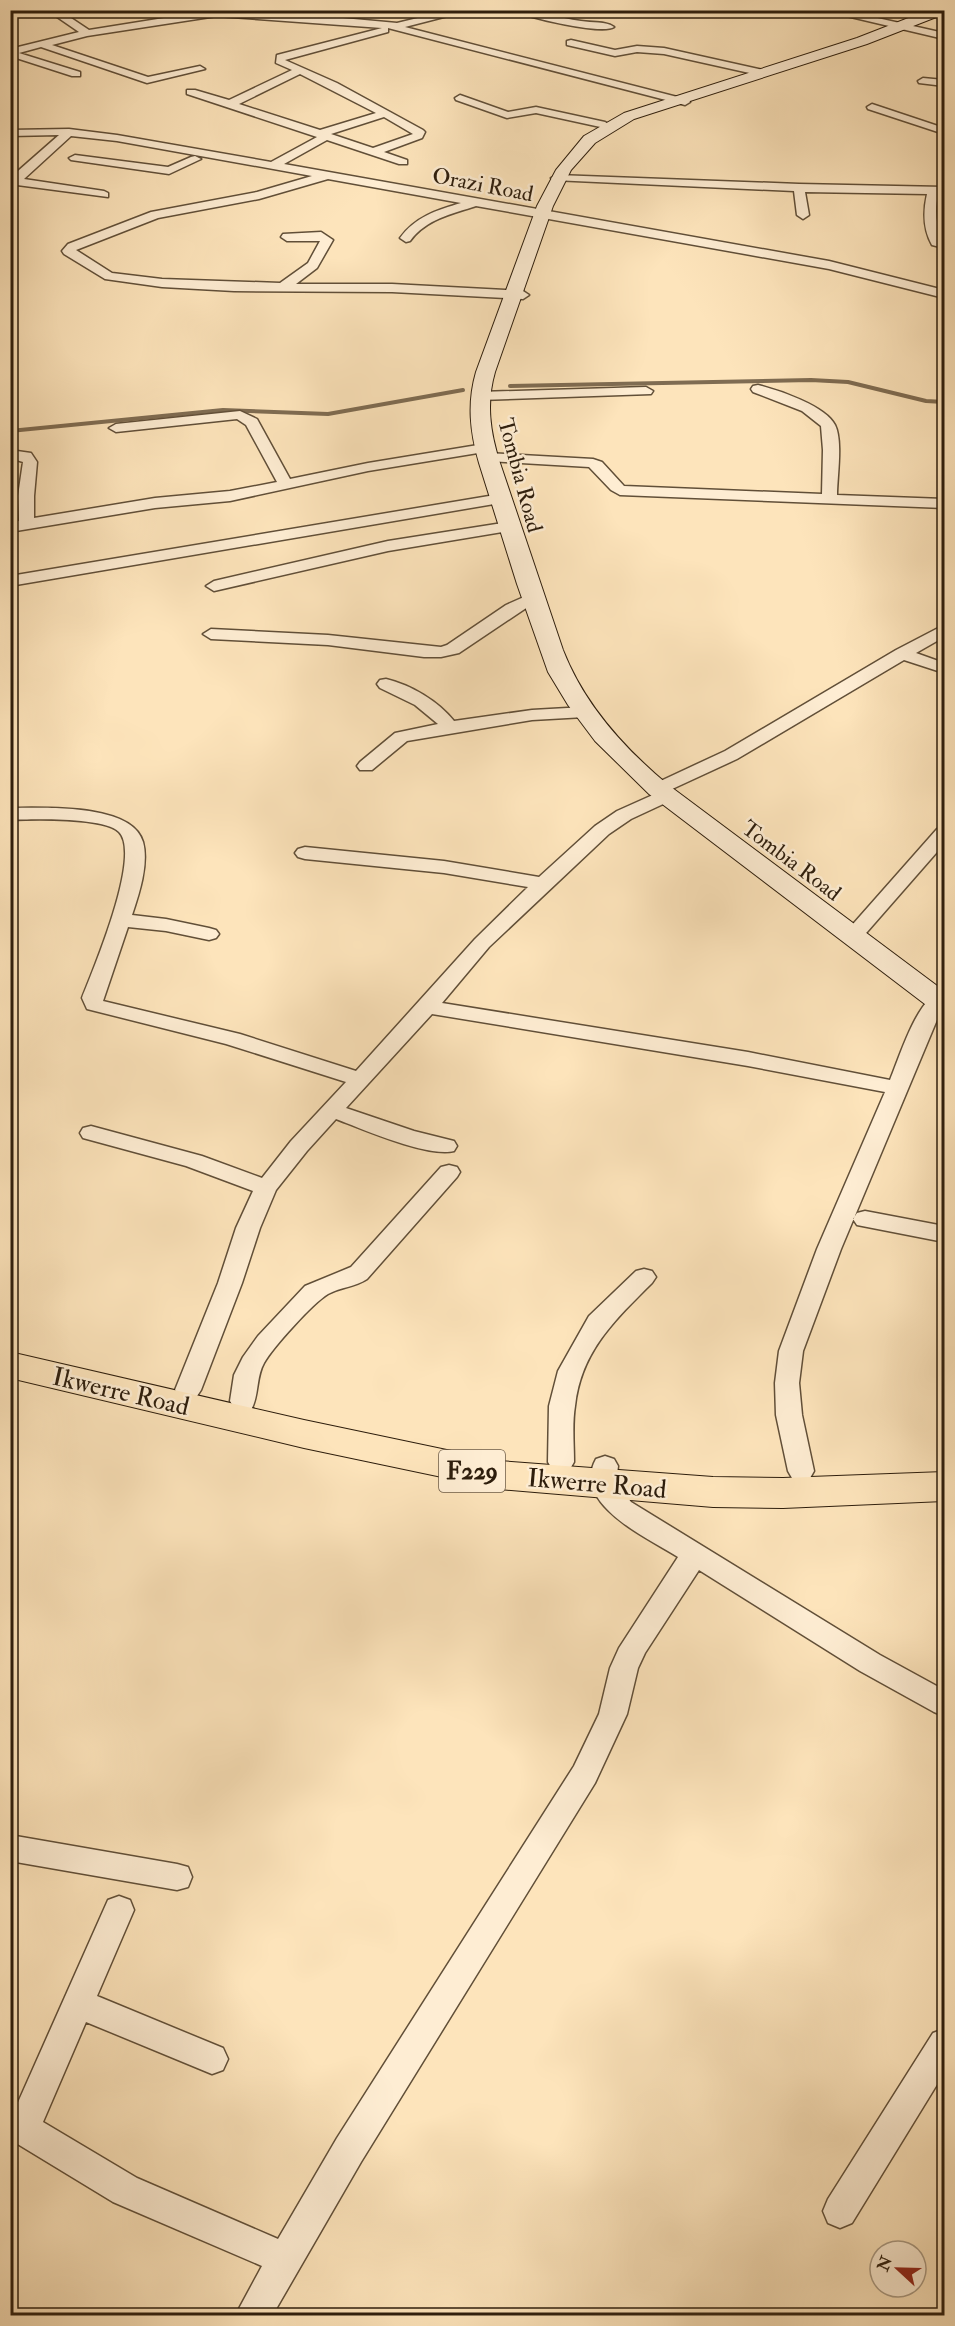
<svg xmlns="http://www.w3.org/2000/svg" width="955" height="2326" font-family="'IM FELL Double Pica',serif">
  <rect width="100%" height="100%" fill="#fde4bb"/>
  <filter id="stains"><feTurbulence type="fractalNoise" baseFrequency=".00333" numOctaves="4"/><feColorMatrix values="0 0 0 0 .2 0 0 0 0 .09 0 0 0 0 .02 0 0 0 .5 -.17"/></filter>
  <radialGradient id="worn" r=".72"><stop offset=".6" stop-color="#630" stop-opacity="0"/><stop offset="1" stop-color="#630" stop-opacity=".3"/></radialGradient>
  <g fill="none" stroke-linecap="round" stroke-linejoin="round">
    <path stroke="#7f6c52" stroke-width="4" d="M510 386 811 380 848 382 926 401 944 402
      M10 431 223 410 328 414 463 390"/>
    <g stroke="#614f38" stroke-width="3">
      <path id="minor" d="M47 10H59L89 30 214 10 299 14 397 23 451 10H471L405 27 689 100 690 102 685 105 388 28V32L285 60 337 83 423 130 425 132 422 138 384 152 407 160V164H399L327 140 284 164 829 261 944 290V298L829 269 476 206C452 214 426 219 410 241L406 242 400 238C415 217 437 210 461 203L328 179 259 199 158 218 76 250 112 273 162 279 280 283 308 263 320 241H287L281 237 283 234 321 232 333 240 317 268 296 284H392L523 291 529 295 523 299 392 292 234 291 162 287 105 279 64 254 62 251 68 244 151 212 257 192 312 176 117 141 71 136 24 179 104 191 108 193V197L17 185 10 188V178L59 135 10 136V130L69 129 117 135 271 162 317 137 187 94V90H195L229 100 292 70 276 63 277 55 382 28 217 16 87 36 52 45 148 77 200 66 205 69 147 83 41 47 19 53 80 72V76H72L10 56V49L79 32ZM300 74 376 113 320 130 239 104ZM384 117 413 134 373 148 331 134Z
        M514 10C538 10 558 18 581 21 592 23 606 21 614 27 603 35 528 18 514 10Z
        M821 10H842L944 33V39Z
        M571 40 615 50 637 46 664 48 763 70 768 73 763 76 664 54 637 52 615 56 567 45V41Z
        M923 78 944 80V86L919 83 918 81Z
        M460 95 508 112 536 107 605 122 610 125 605 128 536 113 507 118 456 100 455 98Z
        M872 104 944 128V134L868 109 867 107Z
        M75 155 168 167 191 157 195 156 201 159 169 174 71 160 69 158Z
        M557 175 799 184 944 187V194H938C935 210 936 224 941 240H944V248L932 245C923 229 923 212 927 194L805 192 809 215 803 219 797 215 794 191 553 180 551 178Z
        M758 385C778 390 826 406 835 425 843 441 837 477 837 495L944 499V508L620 495 611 490 589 467 487 461 480 457 487 453 593 459 602 462 624 486 822 494 823 450 821 426 802 411 753 392 751 389 753 386Z
        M646 387 653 391 651 394 480 400 473 396 480 392Z
        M240 411 257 419 290 479 368 463 484 444 491 448 484 452 368 471 230 501 155 508 10 532V522L19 521 18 496 23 462 10 458V450L31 453 37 462 34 496V518L155 498 230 491 277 482 246 425 237 419 116 432 109 428 116 424Z
        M501 494 506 496 509 499 506 502 10 586V576Z
        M509 522 517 527 514 530 388 551 214 591 206 586 214 581 388 541Z
        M533 593 541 598 459 653 441 657H424L328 645 211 639 203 634 211 629 328 635 441 647 447 645 506 605Z
        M944 625V637L916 653 944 663V673L904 660 737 759 670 790 676 795 674 799 631 819 609 834 489 947 442 1003 748 1052 890 1080C900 1056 918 995 944 990V1008L939 1015 841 1249 803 1351 799 1383 802 1415 814 1471 810 1478 801 1481 792 1478 788 1471 776 1415 775 1383 779 1351 817 1249 885 1092 748 1066 432 1014 346 1108 414 1131 454 1141 457 1146 454 1151C429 1158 362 1129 336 1119L307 1151 276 1190 260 1228 242 1283 201 1390 197 1396 188 1399 179 1396 175 1390 218 1283 236 1228 253 1191 186 1166 83 1138 80 1133 83 1128 91 1126 202 1156 262 1178 291 1141 346 1082 226 1044 87 1009 82 998C93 970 142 855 119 832 104 817 32 819 10 820V808C43 808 132 803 143 842 149 864 139 894 132 915L166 919 209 928 216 930 219 934 216 938 209 940 166 931 128 927 103 1001 240 1034 356 1071 475 939 528 887 444 873 305 859 298 857 295 853 298 849 305 847 444 861 539 877 595 826 617 811 655 794 649 789 652 785 725 751 896 650Z
        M386 679C411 685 438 701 454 721L532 710 585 707 591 708 594 712 591 716 585 717 532 720 407 741 372 770H360L357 766 360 762 395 733 438 724 415 705 380 688 377 684 380 680Z
        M944 827V844L860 940H846L843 936 846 932 937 829Z
        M449 1165 457 1167 460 1172 457 1177 367 1279C355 1287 341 1287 328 1294 313 1303 273 1347 264 1363 256 1377 259 1394 252 1408L243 1410 234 1408 230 1401 234 1375 243 1357 258 1336 305 1286 351 1267 441 1167Z
        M865 1211 944 1226V1242L857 1225 853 1219 857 1213Z
        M644 1269 652 1271 656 1277 652 1283C615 1320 581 1351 575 1406 572 1424 574 1444 574 1462L570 1469 561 1472 552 1469 548 1462 549 1406 558 1371 589 1316 636 1271Z
        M605 1456 614 1459 618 1466 616 1482 631 1502 880 1655 944 1690V1716L934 1712 860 1671 699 1570 645 1653 638 1668 627 1714 595 1783 361 2162 272 2316H235L262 2266 113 2202 11 2140 10 2105 16 2107 108 1900 119 1896 130 1900 134 1910 97 1996 223 2048 228 2059 223 2070 212 2074 86 2022 43 2122 137 2178 278 2239 337 2138 574 1766 599 1714 610 1668 619 1648 678 1557C648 1538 571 1504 596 1459Z
        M10 1835 177 1864 188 1867 192 1877 188 1887 177 1890 10 1861Z
        M944 2029V2073L852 2223 840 2228 828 2223 823 2211 828 2199 933 2033Z"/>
    </g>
    <g stroke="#2d1d0c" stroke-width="2">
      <path id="secondary" d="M929 10H944V14L867 44 634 119 595 143 571 170 553 206 495 372C486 403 490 432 500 463L563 650C584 704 623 747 667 784L944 991V1014L934 1011 649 794 595 741 568 705 548 672 517 584 479 463C470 432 467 403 476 372L537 206 556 170 584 136 624 113 857 38Z"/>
    </g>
    <g stroke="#2d1d0c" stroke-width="2">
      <path id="primary" d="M10 1352 304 1420 499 1461 713 1477 783 1478 944 1472V1501L783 1508 713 1507 499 1489 304 1448 10 1378Z"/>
    </g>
    <use href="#minor" fill="#feedd3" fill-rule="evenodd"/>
    <use href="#secondary" fill="#feedd3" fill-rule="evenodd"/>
    <use href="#primary" fill="#fde4bb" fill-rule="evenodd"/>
  </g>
  <g text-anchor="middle" stroke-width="5" stroke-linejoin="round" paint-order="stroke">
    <g font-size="22" fill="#2d1d0c" stroke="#feedd3">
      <text transform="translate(483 184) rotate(11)" y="8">Orazi Road</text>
      <text transform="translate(521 475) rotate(75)" y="8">Tombia Road</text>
      <text transform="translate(792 860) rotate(37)" y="8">Tombia Road</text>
    </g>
    <rect fill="#feedd3" stroke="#6c5b48" stroke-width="1.5" x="439" y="1450" width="66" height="42" rx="4.5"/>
    <g font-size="24" font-weight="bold" fill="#2d1d0c">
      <text x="472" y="1479">F229</text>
    </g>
    <g font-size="26" fill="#2d1d0c" stroke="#feedd3">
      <text transform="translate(121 1391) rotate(13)" y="9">Ikwerre Road</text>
      <text transform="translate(597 1483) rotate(5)" y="9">Ikwerre Road</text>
    </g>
  </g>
  <rect width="955" height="2326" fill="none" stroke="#fde4bb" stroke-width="36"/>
  <rect x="12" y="12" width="931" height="2302" fill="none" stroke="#2d1d0c" stroke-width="3"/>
  <rect x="18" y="18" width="919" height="2290" fill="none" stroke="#2d1d0c" stroke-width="1.5"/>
  <g transform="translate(898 2269) rotate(292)"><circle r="28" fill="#feedd3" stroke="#aa9a83" stroke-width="1.5"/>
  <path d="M0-4.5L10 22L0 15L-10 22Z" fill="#8f2418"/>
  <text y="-9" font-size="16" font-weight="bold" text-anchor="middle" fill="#2d1d0c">N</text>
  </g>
  <rect width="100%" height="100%" filter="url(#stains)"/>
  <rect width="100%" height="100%" fill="url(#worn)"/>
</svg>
